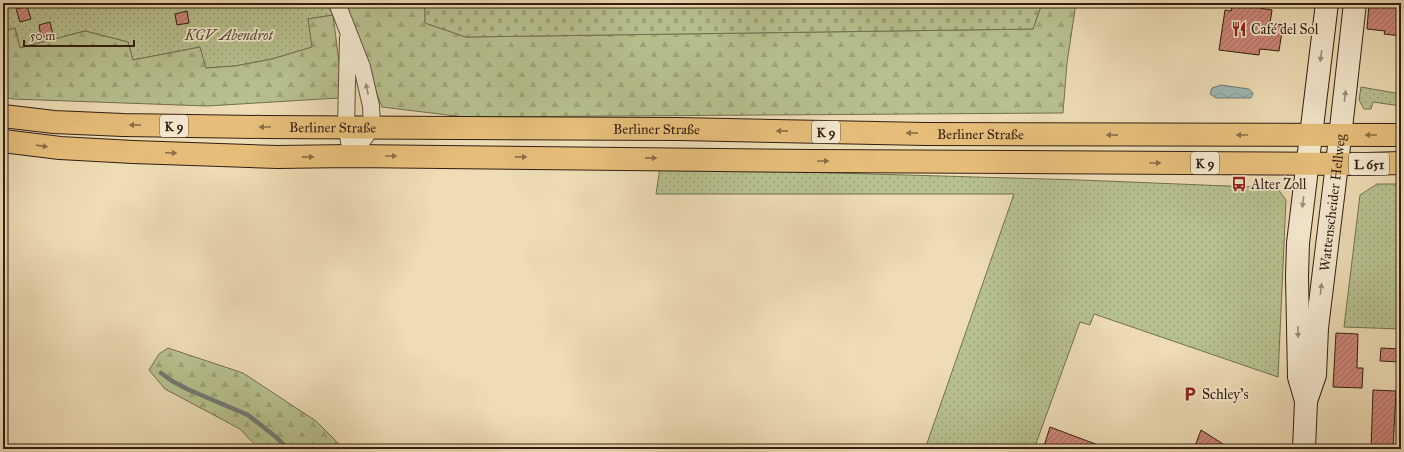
<svg xmlns="http://www.w3.org/2000/svg" width="1404" height="452" font-family="'IM FELL Great Primer',serif">
  <defs>
    <pattern id="grass-dots" width="8" height="8" patternUnits="userSpaceOnUse"><rect width="8" height="8" fill="#b7c18e"/><path d="M2 2h.1M6 6h.1" fill="none" stroke="#9ea579" stroke-width="1.8" stroke-linecap="round"/></pattern>
    <pattern id="forest-firs" width="22" height="20" patternUnits="userSpaceOnUse"><rect width="22" height="20" fill="#b7c18e"/><path d="M5 1l3.5 6h-7zM16 11l3.5 6h-7z" fill="#9ea579"/></pattern>
    <pattern id="cemetery-stones" width="16" height="16" patternUnits="userSpaceOnUse"><rect width="16" height="16" fill="#b7c18e"/><path d="M2 7V4a2 2 0 0 1 4 0v3zM10 15v-3a2 2 0 0 1 4 0v3z" fill="#9ea579"/></pattern>
    <pattern id="water-waves" width="16" height="10" patternUnits="userSpaceOnUse"><rect width="16" height="10" fill="#9abab3"/><path d="M0 5q4-4 8 0t8 0" fill="none" stroke="#859f99"/></pattern>
    <pattern id="building-hatch" width="6" height="6" patternUnits="userSpaceOnUse"><rect width="6" height="6" fill="#cd8779"/><path d="M-1 1l2-2M0 6l6-6M5 7l2-2" fill="none" stroke="#a76e62"/></pattern>
  </defs>
  <rect width="100%" height="100%" fill="#eddcb4"/>
  <filter id="stains"><feTurbulence type="fractalNoise" baseFrequency=".005" numOctaves="4"/><feColorMatrix values="0 0 0 0 .2 0 0 0 0 .09 0 0 0 0 .02 0 0 0 .5 -.17"/></filter>
  <radialGradient id="worn" r=".72"><stop offset=".6" stop-color="#630" stop-opacity="0"/><stop offset="1" stop-color="#630" stop-opacity=".3"/></radialGradient>
  <path fill="url(#grass-dots)" stroke="#747050" d="M3 3H329L333 15 308 19 313 47 272 59 235 66 205 68 200 47 133 60 128 42 85 31 20 48 15 28 3 31Z
    M1361 87 1401 94V106L1373 102 1371 109H1364L1359 100Z
    M660 168 1080 180 1277 188 1286 200 1278 377 1094 314 1090 325 1080 322 1034 449H925L1014 194H656Z
    M1377 184H1401V329L1344 327 1360 195Z"/>
  <path fill="url(#forest-firs)" stroke="#747050" d="M342 3H425V23L466 37 1033 29 1042 3H1076L1067 63 1063 113 464 117 382 107Z
    M333 15 340 70 339 98 207 106 13 99 3 97V31L15 28 20 48 85 31 128 42 133 60 200 47 206 68 235 66 272 59 312 47 308 19Z
    M168 348 243 373 316 421 344 449H259L240 429 165 389 149 370 159 354Z"/>
  <path fill="url(#cemetery-stones)" stroke="#747050" d="M425 3H1042L1033 29 466 37 425 23Z"/>
  <path fill="url(#water-waves)" stroke="#707c72" d="M1221 85 1249 89 1253 93 1251 98H1216L1210 94 1212 88Z"/>
  <g fill="none" stroke-linecap="round" stroke-linejoin="round">
    <path stroke="#707c72" stroke-width="4.5" d="M161 373 172 381 187 389 248 415 276 437 288 449"/>
  </g>
  <path fill="url(#building-hatch)" stroke="#321e11" d="M1233 3H1259V8L1272 10 1270 23 1283 25 1279 51 1260 49 1259 55 1219 50 1225 10 1231 11Z
    M1369 3H1401V36L1384 34 1385 31 1367 29Z
    M27 6 31 19 20 22 16 9Z
    M187 11 189 23 177 25 175 14Z
    M50 22 53 35 41 37 39 25Z
    M1336 333 1358 334 1357 368H1363L1362 388 1333 387Z
    M1381 348 1400 349V362L1380 361Z
    M1373 390 1396 391 1393 449H1371Z
    M1050 427 1106 448V449H1043Z
    M1201 430 1231 449H1194Z"/>
  <g fill="none" stroke-linecap="round" stroke-linejoin="round">
    <g stroke="#614e3a" stroke-width="18">
      <path id="minor" d="M337 3 362 67 371 106 372 127 352 156
        M348 38 346 127 352 156"/>
    </g>
    <g stroke="#321e11" stroke-width="24">
      <g id="secondary">
        <path d="M1306 401 1299 377 1297 276 1298 243 1327 3"/>
        <path id="s1" d="M1304 449 1306 401 1315 375 1317 328 1337 164 1355 3"/>
      </g>
    </g>
    <g stroke="#321e11" stroke-width="24">
      <g id="primary">
        <path id="s2" d="M3 116 54 122 123 125 264 127 678 129 926 134 1401 135"/>
        <path d="M3 141 60 148 133 152 277 157 352 156 811 161 1366 164 1401 163"/>
      </g>
    </g>
    <use href="#minor" stroke="#f3e8ce" stroke-width="16"/>
    <use href="#secondary" stroke="#f3e8ce" stroke-width="22"/>
    <use href="#primary" stroke="#e6be7a" stroke-width="22"/>
  </g>
  <defs><path id="oneway-solid" d="M-6-.8H1V-3.2L6.5 0L1 3.2V.8H-6Z"/></defs>
  <g fill="#9c8d79">
    <use href="#oneway-solid" transform="translate(1321 56) rotate(97)"/>
    <use href="#oneway-solid" transform="translate(367 89) rotate(-102)"/>
    <use href="#oneway-solid" transform="translate(1345 96) rotate(-84)"/>
    <use href="#oneway-solid" transform="translate(1303 202) rotate(97)"/>
    <use href="#oneway-solid" transform="translate(1321 289) rotate(-83)"/>
    <use href="#oneway-solid" transform="translate(1298 332) rotate(89)"/>
  </g>
  <g fill="#8c6e46">
    <use href="#oneway-solid" transform="translate(135 125) rotate(-179)"/>
    <use href="#oneway-solid" transform="translate(265 127) rotate(-180)"/>
    <use href="#oneway-solid" transform="translate(782 131) rotate(-179)"/>
    <use href="#oneway-solid" transform="translate(912 133) rotate(-179)"/>
    <use href="#oneway-solid" transform="translate(1112 135) rotate(-179)"/>
    <use href="#oneway-solid" transform="translate(1242 135) rotate(-180)"/>
    <use href="#oneway-solid" transform="translate(1371 135) rotate(-180)"/>
    <use href="#oneway-solid" transform="translate(42 146) rotate(8)"/>
    <use href="#oneway-solid" transform="translate(171 153) rotate(2)"/>
    <use href="#oneway-solid" transform="translate(391 156)"/>
    <use href="#oneway-solid" transform="translate(308 157) rotate(-1)"/>
    <use href="#oneway-solid" transform="translate(521 157) rotate(1)"/>
    <use href="#oneway-solid" transform="translate(651 158) rotate(1)"/>
    <use href="#oneway-solid" transform="translate(823 161)"/>
    <use href="#oneway-solid" transform="translate(1155 163)"/>
  </g>
  <defs>
    <g id="restaurant-bare" transform="scale(1.2)"><path d="M-5-6h1v4h1v-4h1v4h1v-4h1v5L-1.5 .5V6h-2V.5L-5-1ZM5-6V6H3V1.5H1.5Q1.5-4 5-6Z" fill="#8f2418" stroke="#f3e8ce" stroke-width="2.5" paint-order="stroke"/></g>
    <g id="bus-bare" transform="scale(1.2)"><path d="M-5-6H5V4H4V6H2V4H-2V6H-4V4H-5ZM-3.5-4V0h7V-4ZM-3.5 1.2v1.5H-2V1.2ZM2 1.2v1.5H3.5V1.2Z" fill="#8f2418" stroke="#f3e8ce" stroke-width="2.5" paint-order="stroke"/></g>
    <g id="parking-bare" transform="scale(1.2)"><path d="M-3.5-5.5H1a3.5 3.5 0 0 1 0 7H-1V5.5H-3.5ZM-1-3.4V-.6H.8a1.4 1.4 0 0 0 0-2.8Z" fill="#8f2418" stroke="#f3e8ce" stroke-width="2.5" paint-order="stroke"/></g>
  </defs>
  <g fill-rule="evenodd">
    <use href="#restaurant-bare" x="1239" y="29"/>
    <use href="#bus-bare" x="1239" y="184"/>
    <use href="#parking-bare" x="1190" y="394"/>
  </g>
  <g text-anchor="middle" stroke-width="3.5" stroke-linejoin="round" paint-order="stroke">
    <g fill="#f3e8ce" stroke="#6c5b4a" stroke-width="1">
      <rect x="160" y="115" width="28" height="22" rx="3"/>
      <rect x="812" y="121" width="28" height="22" rx="3"/>
      <rect x="1191" y="152" width="28" height="22" rx="3"/>
      <rect x="1349" y="153" width="40" height="22" rx="3"/>
    </g>
    <g font-size="13" font-weight="bold" fill="#321e11">
      <text x="174" y="131">K 9</text>
      <text x="826" y="137">K 9</text>
      <text x="1205" y="168">K 9</text>
      <text x="1369" y="169">L 651</text>
    </g>
    <g font-size="14" fill="#321e11" stroke="#f3e8ce" text-anchor="start">
      <text x="1251" y="34">Café del Sol</text>
      <text x="1251" y="189">Alter Zoll</text>
      <text x="1202" y="399">Schley's</text>
    </g>
    <g font-size="14" font-style="italic" fill="#5a4f36" stroke="#f3e8ce">
      <text x="229" y="40">KGV Abendrot</text>
    </g>
    <g font-size="14" fill="#321e11" stroke="#f3e8ce">
      <text dy="5" stroke="none"><textPath href="#s2" startOffset="330">Berliner Straße</textPath></text>
      <text dy="5" stroke="none"><textPath href="#s2" startOffset="654">Berliner Straße</textPath></text>
      <text dy="5" stroke="none"><textPath href="#s2" startOffset="978">Berliner Straße</textPath></text>
      <text dy="5" stroke="none"><textPath href="#s1" startOffset="249">Wattenscheider Hellweg</textPath></text>
    </g>
  </g>
  <rect width="1404" height="452" fill="none" stroke="#eddcb4" stroke-width="16"/>
  <rect x="4" y="4" width="1396" height="444" fill="none" stroke="#321e11" stroke-width="2"/>
  <rect x="8" y="8" width="1388" height="436" fill="none" stroke="#321e11"/>
  <path d="M24 40v6h110v-6" fill="none" stroke="#321e11" stroke-width="2"/>
  <text x="30" y="40" font-size="12" fill="#321e11" stroke="#f3e8ce" stroke-width="3" paint-order="stroke">50 m</text>
  <rect width="100%" height="100%" filter="url(#stains)"/>
  <rect width="100%" height="100%" fill="url(#worn)"/>
</svg>
